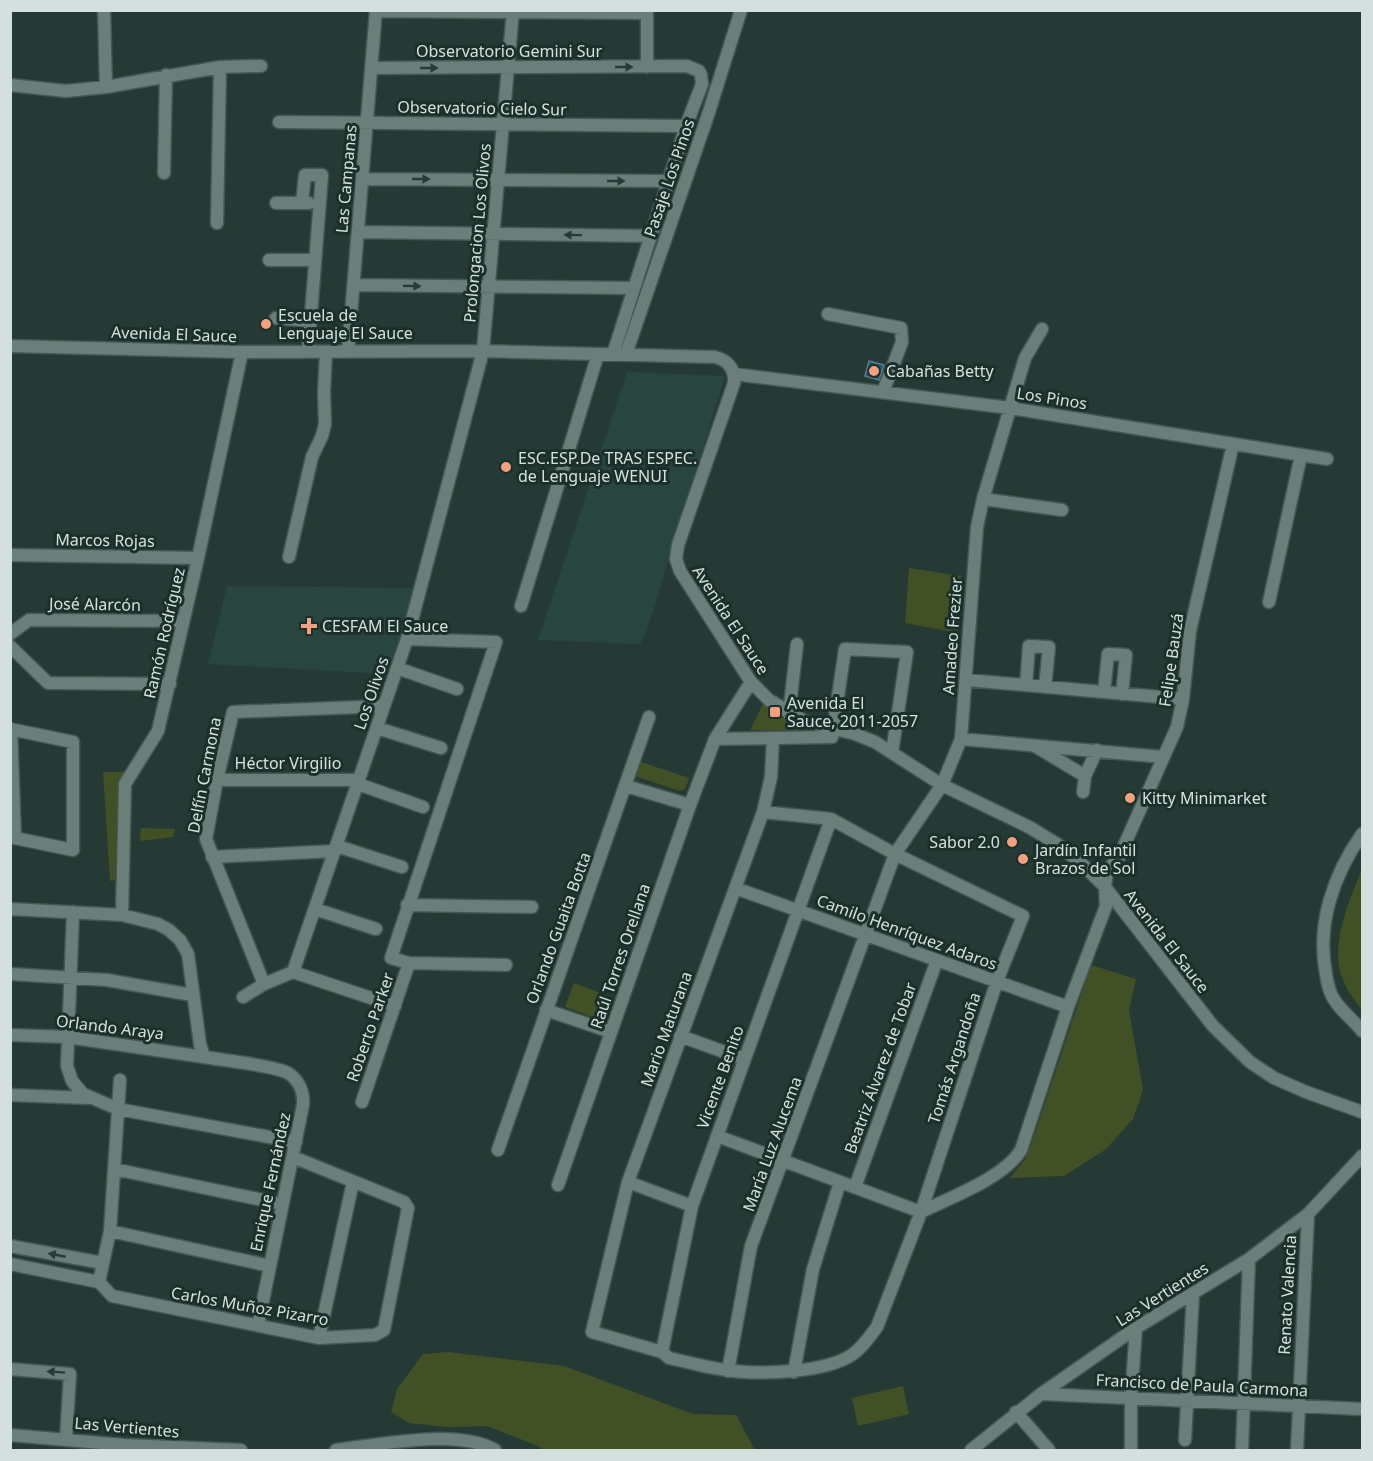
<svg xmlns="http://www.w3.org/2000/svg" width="1373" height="1461" font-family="'Noto Sans',sans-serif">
  <rect width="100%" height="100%" fill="#263a35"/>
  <path fill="#29453f" d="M627 372 725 376 647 630 640 644 538 640Z
    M227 585 228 586 413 588 389 674 208 664Z"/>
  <path fill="#425026" d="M909 568 961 576 958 633 905 623Z
    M764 702C783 722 794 726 821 732L750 730Z
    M638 761 689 778 685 789 680 791 635 776Z
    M103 772H125L118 787 115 880 110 881Z
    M141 828 175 829 173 837 140 841Z
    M1362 869V1010C1354 999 1345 988 1341 974 1331 941 1350 899 1362 869Z
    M1091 965 1136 979 1129 1010 1143 1090 1133 1119 1105 1150 1064 1176 1010 1178 1025 1159 1033 1139Z
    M574 983 616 999 607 1022 565 1007Z
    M448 1352 564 1366 693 1414 736 1415 755 1450H543L538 1446 487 1426 446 1427 409 1423 391 1412 397 1389 423 1354Z
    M903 1386 909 1414 858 1426 852 1398Z"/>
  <path fill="#21536d" stroke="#577d8f" stroke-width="1.5" d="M869 361 884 365 879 380 865 376Z"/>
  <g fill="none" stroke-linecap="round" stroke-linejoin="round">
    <g stroke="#455653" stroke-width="15">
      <path id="minor" d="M104 10 106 87
        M376 11 647 13
        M647 67V10
        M371 68 687 66 699 71 701 75 702 84 686 126 613 354
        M10 85 66 91 106 87 220 67 261 66
        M279 122 686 126
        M164 173 166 75
        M362 179 669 181
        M276 203H309
        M302 203 305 175H322L308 352
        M217 223 220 67
        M358 232 652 236
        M269 260H315
        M354 285 634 288
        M828 314 901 328 902 342 883 392
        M276 318 310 321
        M10 346 242 352 483 351 715 357C728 360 735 369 734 383L678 545 676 559 680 571 751 682 769 700 804 721 855 734 875 742 942 785 1029 827 1057 844 1082 864 1105 887 1213 1026 1250 1062 1274 1078 1306 1092 1362 1112
        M348 351 376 10
        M626 354 708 115 741 10
        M734 374 1010 408 1327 459
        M983 499 1062 510
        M10 555 198 558
        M289 557 312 457 322 436 325 424 324 392 326 352
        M1269 602 1301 455
        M521 606 598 354
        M10 634 29 620 183 621
        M407 639 496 642 391 958 409 963 506 965
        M10 646 48 683 170 684
        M397 668 457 689
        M967 680 1183 699
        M1026 685 1029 646 1049 647 1045 687
        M1104 692 1108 654 1126 655 1122 694
        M789 714 797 644
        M377 728 441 748
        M10 729 73 742V850L10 837
        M11 729 15 838
        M773 738 771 777 763 812 628 1182 592 1332 662 1352 669 1358C688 1362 708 1368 727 1370 758 1375 827 1373 853 1354 863 1347 870 1336 877 1327L921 1212C951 1197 1004 1178 1021 1150L1068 1007 1106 906 1105 887 1107 871 1119 857 1177 727 1183 699 1190 631 1233 444
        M715 739 832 737 845 649 907 652 892 753
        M961 739 1163 757
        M1035 746 1085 776
        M217 780H359
        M358 784 423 807
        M626 786 690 805
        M1083 792 1085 776 1097 750
        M1362 834C1334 874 1316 924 1326 974 1327 981 1329 990 1332 996 1339 1010 1353 1019 1362 1031
        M337 846 402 867
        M212 857 335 851
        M735 888 1068 1007
        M407 905 532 907
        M10 909 122 915 158 924 169 930 180 940 188 954 200 1044 204 1057C221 1060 276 1066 288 1073 299 1080 304 1092 303 1105L258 1325
        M315 909 376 929
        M73 912 67 1066 72 1081 83 1094 118 1109 296 1142
        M122 915 125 784 158 731 198 558 242 352
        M293 972 407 639 483 351 513 10
        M293 972 264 984 206 839 217 780 233 712 384 706
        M293 972 395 1006
        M10 974 107 980 192 995
        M243 997 264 984
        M546 1010 611 1032
        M10 1035 67 1037 204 1057
        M680 1036 744 1059
        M10 1095 88 1098
        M362 1102 409 963
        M717 1136 921 1212 997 981 1023 916 895 854 831 819 763 812
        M498 1150 649 717
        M114 1169 282 1204
        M628 1182 692 1206
        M558 1185 690 805 715 739 751 682
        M855 1187 937 960
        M110 1231 270 1266
        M10 1246 103 1263
        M10 1264 99 1282 112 1296 319 1338 375 1335 384 1330 408 1208 404 1202 293 1157
        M99 1282 110 1231 120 1080
        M319 1338 353 1182
        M662 1352 692 1206 831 819
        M10 1369 70 1374 66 1439
        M728 1371 751 1246 895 854 942 785 961 739 977 527 983 499 1025 358 1042 329
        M794 1372 813 1269 840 1182
        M1041 1394 1362 1409
        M1016 1412 1049 1450
        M10 1435 124 1445 241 1450
        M1185 1440 1193 1294
        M1131 1449V1399L1136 1328
        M336 1450C378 1445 458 1428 495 1450
        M971 1450 1041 1394 1136 1328 1249 1259 1308 1214 1362 1156
        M1242 1450 1249 1259
        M1297 1450 1308 1214"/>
    </g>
    <use href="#minor" stroke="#6a7f7a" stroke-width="12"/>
  </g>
  <defs><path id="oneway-solid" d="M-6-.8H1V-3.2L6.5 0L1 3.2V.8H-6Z" transform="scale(1.5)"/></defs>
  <g fill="#283c37">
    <use href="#oneway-solid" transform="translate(624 67)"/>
    <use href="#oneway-solid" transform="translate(429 68)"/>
    <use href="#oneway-solid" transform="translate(421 179)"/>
    <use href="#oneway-solid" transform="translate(616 181)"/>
    <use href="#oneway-solid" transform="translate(573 235) rotate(-179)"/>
    <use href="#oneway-solid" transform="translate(412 286) rotate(1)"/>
    <use href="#oneway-solid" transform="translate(57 1255) rotate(-169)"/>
    <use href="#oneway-solid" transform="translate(56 1372) rotate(-176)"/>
  </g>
  <g fill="#f2a080" stroke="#1c302b" stroke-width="2">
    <circle cx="266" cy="324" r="6"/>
    <circle cx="874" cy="371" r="6"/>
    <circle cx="506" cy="467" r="6"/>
    <path d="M306 617h6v6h6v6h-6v6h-6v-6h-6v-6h6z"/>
    <rect x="769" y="706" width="12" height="12" rx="3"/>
    <circle cx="1130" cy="798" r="6"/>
    <circle cx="1012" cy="842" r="6"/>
    <circle cx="1023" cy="859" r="6"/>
  </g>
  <g text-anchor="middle" stroke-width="6" stroke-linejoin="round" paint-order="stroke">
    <g font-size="16" fill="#d4e0dd" stroke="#1c302b">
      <text x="509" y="57">Observatorio Gemini Sur</text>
      <text transform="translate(482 108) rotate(1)" y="6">Observatorio Cielo Sur</text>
      <text transform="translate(669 178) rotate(-71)" y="6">Pasaje Los Pinos</text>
      <text transform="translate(346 179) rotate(-85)" y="6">Las Campanas</text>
      <text transform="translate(477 233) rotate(-85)" y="6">Prolongacion Los Olivos</text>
      <text transform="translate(174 334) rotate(2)" y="6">Avenida El Sauce</text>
      <text transform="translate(1052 398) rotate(9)" y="6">Los Pinos</text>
      <text transform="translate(105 540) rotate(1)" y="6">Marcos Rojas</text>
      <text transform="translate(95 604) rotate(1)" y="6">José Alarcón</text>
      <text transform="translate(731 620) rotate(57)" y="6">Avenida El Sauce</text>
      <text transform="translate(164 633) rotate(-77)" y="6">Ramón Rodríguez</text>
      <text transform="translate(952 636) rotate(-86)" y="6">Amadeo Frezier</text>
      <text transform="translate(1171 660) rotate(-82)" y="6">Felipe Bauzá</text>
      <text transform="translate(371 693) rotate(-71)" y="6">Los Olivos</text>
      <text x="288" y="769">Héctor Virgilio</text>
      <text transform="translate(204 775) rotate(-79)" y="6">Delfín Carmona</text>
      <text transform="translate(558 928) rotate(-70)" y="6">Orlando Guaita Botta</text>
      <text transform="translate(907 932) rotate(20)" y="6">Camilo Henríquez Adaros</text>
      <text transform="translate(1167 941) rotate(52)" y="6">Avenida El Sauce</text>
      <text transform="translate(620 956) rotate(-71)" y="6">Raúl Torres Orellana</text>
      <text transform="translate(110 1027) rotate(7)" y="6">Orlando Araya</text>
      <text transform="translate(370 1027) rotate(-71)" y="6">Roberto Parker</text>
      <text transform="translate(666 1029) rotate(-70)" y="6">Mario Maturana</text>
      <text transform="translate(954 1058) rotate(-72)" y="6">Tomás Argandoña</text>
      <text transform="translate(880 1068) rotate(-70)" y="6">Beatriz Álvarez de Tobar</text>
      <text transform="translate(720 1077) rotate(-70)" y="6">Vicente Benito</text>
      <text transform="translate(772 1144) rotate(-70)" y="6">María Luz Alucema</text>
      <text transform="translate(270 1182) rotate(-78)" y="6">Enrique Fernández</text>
      <text transform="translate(1162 1294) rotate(-32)" y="6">Las Vertientes</text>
      <text transform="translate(1287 1295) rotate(-87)" y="6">Renato Valencia</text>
      <text transform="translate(250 1306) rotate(10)" y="6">Carlos Muñoz Pizarro</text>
      <text transform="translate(1202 1385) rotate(3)" y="6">Francisco de Paula Carmona</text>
      <text transform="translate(127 1427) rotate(5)" y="6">Las Vertientes</text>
    </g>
    <g font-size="16" fill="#d4e0dd" stroke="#1c302b" text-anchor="start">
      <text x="278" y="321">Escuela de<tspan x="278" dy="18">Lenguaje El Sauce</tspan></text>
      <text x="886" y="377">Cabañas Betty</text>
      <text x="518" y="464">ESC.ESP.De TRAS ESPEC.<tspan x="518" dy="18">de Lenguaje WENUI</tspan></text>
      <text x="322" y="632">CESFAM El Sauce</text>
      <text x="787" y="709">Avenida El<tspan x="787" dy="18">Sauce, 2011-2057</tspan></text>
      <text x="1142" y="804">Kitty Minimarket</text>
      <text x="1000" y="848" text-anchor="end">Sabor 2.0</text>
      <text x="1035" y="856">Jardín Infantil<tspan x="1035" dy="18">Brazos de Sol</tspan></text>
    </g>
  </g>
  <rect width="1373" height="1461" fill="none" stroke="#d4e0dd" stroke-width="24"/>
</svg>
